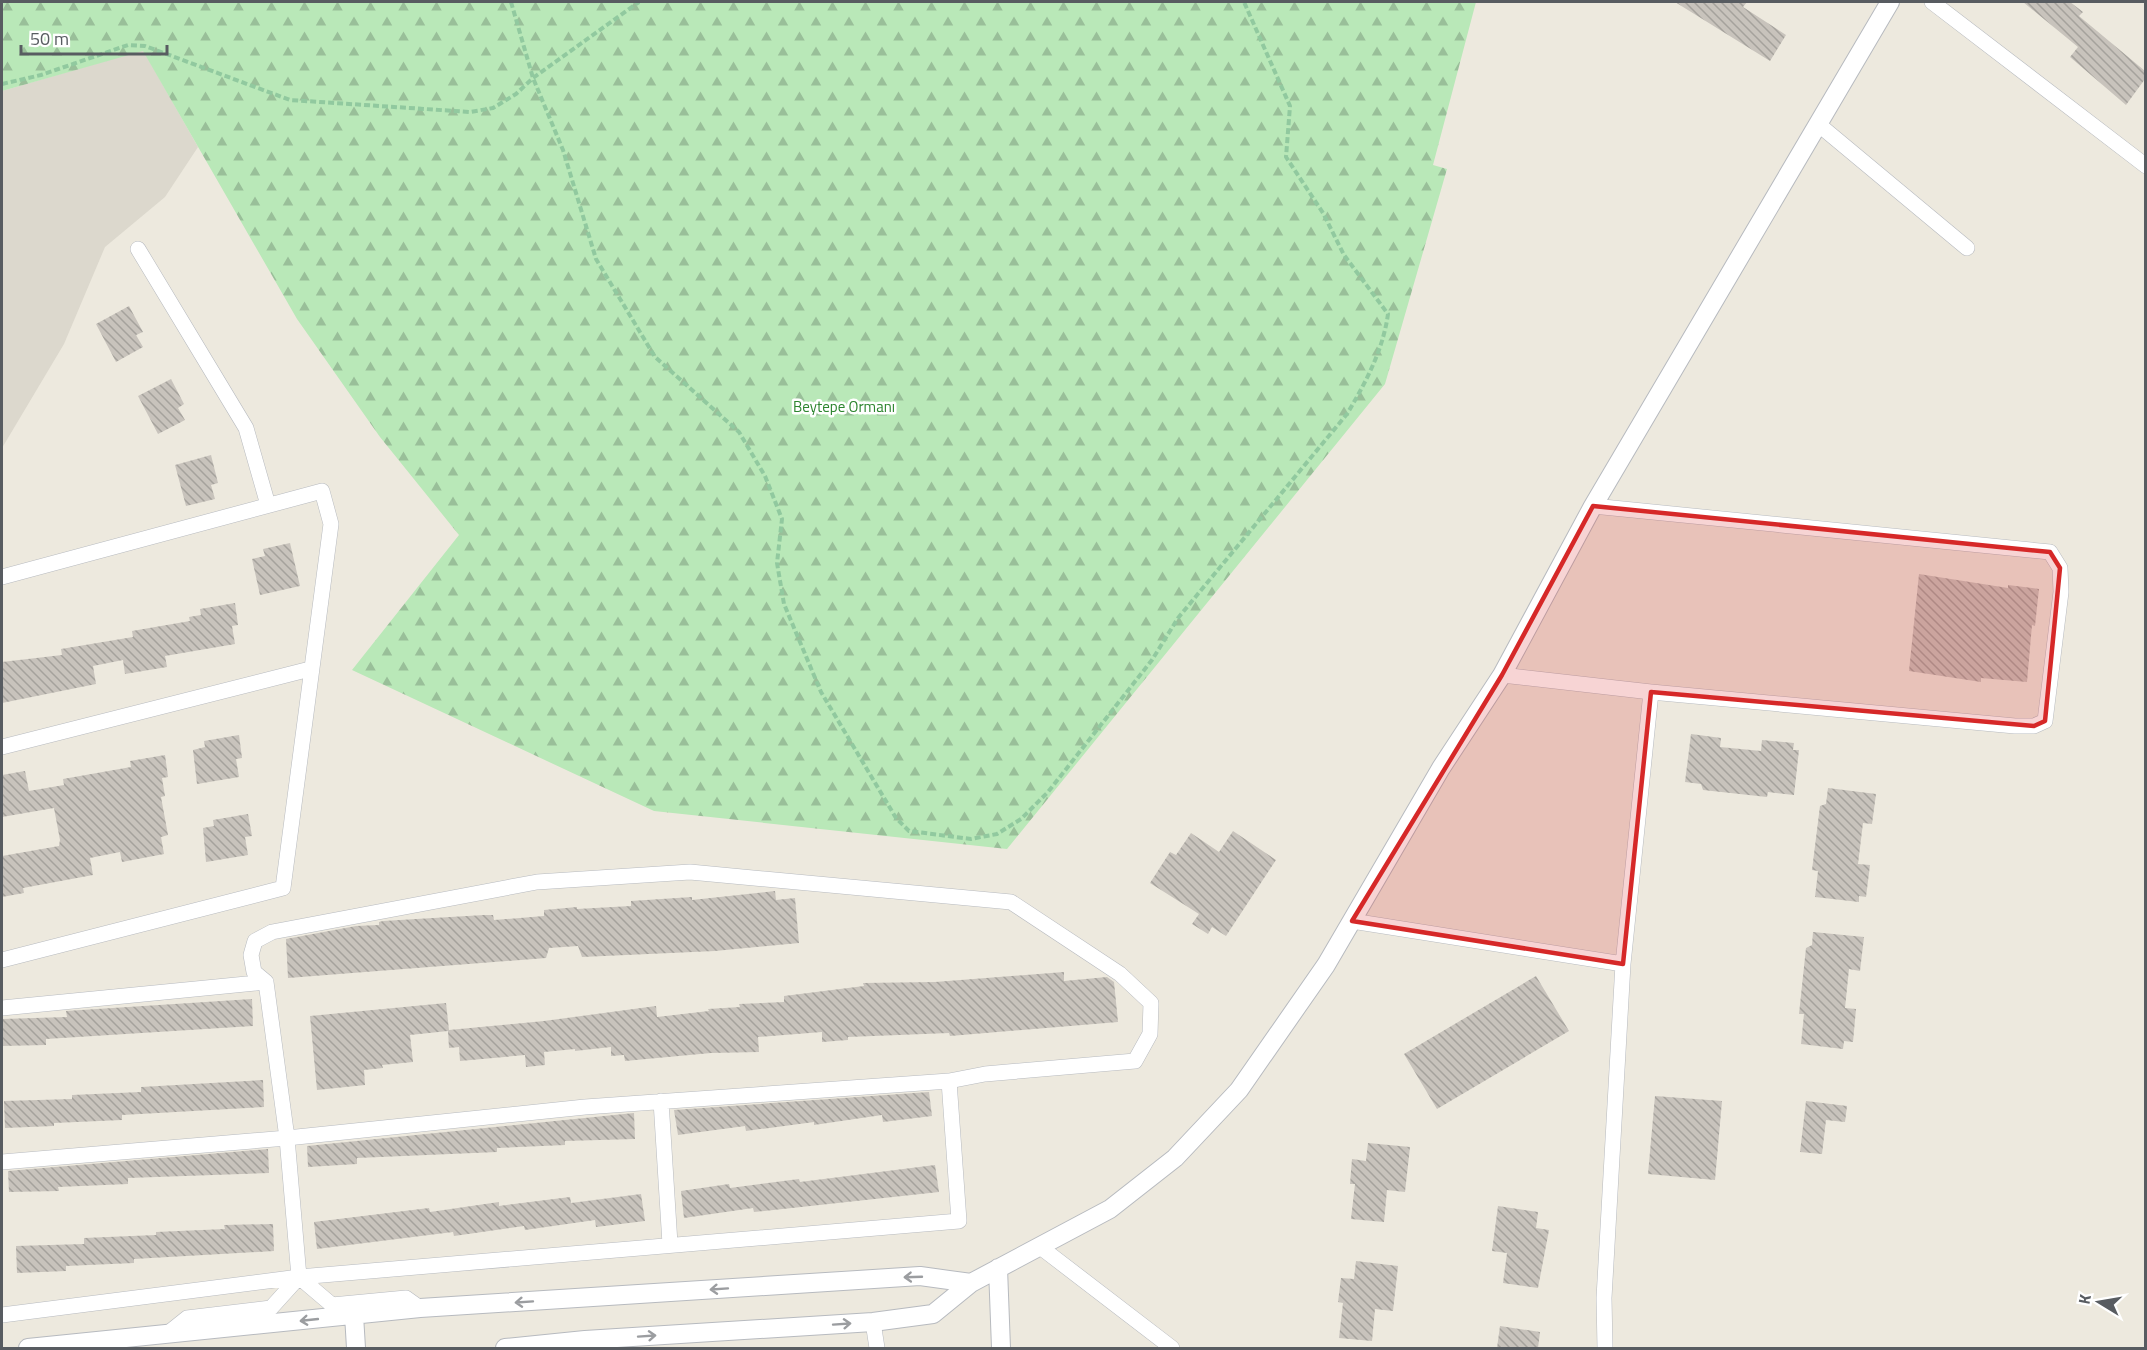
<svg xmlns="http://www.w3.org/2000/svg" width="2147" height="1350" font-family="'Titillium Web',sans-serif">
  <defs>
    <pattern id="forest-firs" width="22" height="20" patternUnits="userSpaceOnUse" patternTransform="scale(1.5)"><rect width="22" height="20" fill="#b9e8b8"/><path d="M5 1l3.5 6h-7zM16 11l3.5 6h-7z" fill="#99bf99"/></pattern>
    <pattern id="building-back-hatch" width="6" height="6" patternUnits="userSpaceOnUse" patternTransform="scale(1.5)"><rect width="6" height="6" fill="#c8c3bc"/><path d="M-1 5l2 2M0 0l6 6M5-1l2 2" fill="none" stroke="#a5a29c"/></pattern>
  </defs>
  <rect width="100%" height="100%" fill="#ede9de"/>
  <path fill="#dcd8cd" d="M143 50 198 147 165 197 105 247 64 344 2 448V91Z"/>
  <path fill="url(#forest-firs)" d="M2 2H1476L1433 165 1447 169 1385 384 1007 849 654 811 352 670 459 535 380 437 297 319 143 51 2 91Z"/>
  <path fill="url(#building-back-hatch)" d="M1675 2H1747L1743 7 1786 35 1770 61Z
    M2023 2H2070L2083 12 2079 16 2145 71V79L2126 105 2070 57 2078 47Z
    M129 306 143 332 136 335 143 347 116 362 96 324Z
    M171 379 184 404 178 408 185 420 158 434 138 396Z
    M211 455 218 483 211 485 215 499 186 506 175 465Z
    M290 543 300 586 260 595 252 559 265 556 263 549Z
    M1919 574 2008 588V585L2039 589 2035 626 2032 625 2027 682 1981 678V682L1909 671Z
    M235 603 238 625 232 626 235 644 165 656 167 667 125 674 123 660 93 666 96 684 2 703V662L62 655 61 649 133 637 132 631 190 621 189 617 201 615 200 609Z
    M1691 734 1721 738 1720 747 1761 751 1762 740 1794 743 1793 750H1799L1794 795 1768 792 1767 797 1703 790 1701 784 1685 782Z
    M239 735 242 758 236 759 239 777 197 784 193 750 205 747 204 741Z
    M165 755 168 777 162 778 165 796 161 797 168 835 161 837 164 854 122 862 120 852 90 858 93 875 23 888 24 893 2 897V856L59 846 60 840 54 808 2 817V775L25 771 29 791 64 785 63 779 131 767 130 761Z
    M1828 788 1876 794 1872 824 1863 823 1858 864 1870 865 1866 897 1859 896V902L1815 897 1818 871 1812 870 1820 806 1826 804Z
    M248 814 252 836 245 837 248 855 206 862 203 828 214 826 213 820Z
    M1233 831 1276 860 1226 936 1212 927 1208 934 1192 924 1199 914 1150 883 1170 852 1176 855 1191 833 1219 852Z
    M775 891 776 900 795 898 799 943 715 951 582 957 578 946 549 948 546 958 288 978 286 939 356 926 379 925V922L383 921 484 915H493L494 920 544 916V910L577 907V909L631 906V901L692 897V900Z
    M1813 932 1864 937 1860 971 1849 969 1845 1008 1856 1009 1853 1042 1844 1041 1843 1049 1801 1044 1804 1014H1799L1806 948 1812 945Z
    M1064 972V981L1107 977 1114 982 1118 1022 950 1036 949 1033 848 1037V1040L822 1042V1032L758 1037 759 1052 711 1053 625 1061 624 1055 611 1056V1047L575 1051V1049L544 1052 545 1065 526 1067 525 1055 460 1061 459 1047 449 1048 448 1031 410 1035 413 1062 382 1065 383 1068 364 1070 365 1085 317 1090 310 1016 446 1003 449 1030 544 1021 656 1006 657 1017 709 1011 708 1009 740 1007 739 1004 784 1002V996L864 986 863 983 935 982Z
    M1536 976 1569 1031 1437 1109 1404 1054Z
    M252 999 253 1026 46 1039V1045L2 1046V1019L67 1017 66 1011Z
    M263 1080 264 1107 122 1115V1120L54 1123V1126L5 1128 4 1101 72 1099V1095L141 1092V1087Z
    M929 1092 932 1116 883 1122 882 1115 814 1125V1122L746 1131 745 1126 678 1135 674 1110Z
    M1655 1096 1722 1101 1715 1180 1648 1174Z
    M1806 1101 1847 1106 1845 1122 1826 1120 1822 1154 1800 1152Z
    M634 1113 635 1139 565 1141V1145L497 1148V1152L357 1158V1164L308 1167 307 1146Z
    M1368 1143 1410 1147 1405 1192 1387 1190 1384 1222 1351 1219 1355 1184H1350L1352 1159 1366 1161Z
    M268 1149 269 1173 128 1178V1184L58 1187 59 1191 9 1192 8 1171Z
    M935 1165 939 1192 754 1212 753 1208 684 1218 681 1191 729 1184 730 1188 799 1179 800 1182Z
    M641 1194 645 1221 596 1227 595 1220 525 1230 524 1226 454 1236 453 1232 317 1249 314 1222 429 1208 430 1212 499 1202V1206L570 1197 571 1203Z
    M1498 1206 1538 1212 1536 1228 1549 1230 1538 1288 1503 1283 1507 1253 1492 1251Z
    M273 1224 274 1251 134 1259V1263L66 1266V1271L17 1273 16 1246 84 1244V1238L156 1235V1232L225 1229 224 1225Z
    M1356 1261 1398 1266 1393 1311 1375 1309 1372 1341 1339 1338 1343 1303 1338 1302 1341 1278 1354 1279Z
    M1500 1326 1540 1332 1538 1348H1497Z"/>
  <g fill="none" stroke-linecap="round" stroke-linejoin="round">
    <g stroke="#b7babf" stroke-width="16">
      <path id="minor" d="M1932 2 2146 166
        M1818 124 1967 248
        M138 249 246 428 268 505
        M2 577 322 491 331 524 283 888 2 960
        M1502 675 1651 692 2015 726H2034L2045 721 2061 592 2060 568 2050 552 1593 506
        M2 747 310 669
        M1352 921 1623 964
        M2 1008 266 982
        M661 1101 670 1244
        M2 1162 287 1138 585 1107 949 1081
        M1039 1246 1172 1348
        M2 1315 299 1277 959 1221 949 1081 985 1074 1135 1061 1150 1034 1151 1003 1120 974 1011 902 690 872 537 882 272 932 255 941 251 955 254 972 266 982 287 1138 299 1277 332 1305 406 1298 420 1308
        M873 1322 877 1348
        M167 1334 187 1318 271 1308 299 1277
        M1605 1348 1604 1298 1623 964 1651 692"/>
    </g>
    <g stroke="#b7babf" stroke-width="20">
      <path id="tertiary" d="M998 1268 1001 1348
        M354 1315 356 1348
        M28 1348 420 1308 920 1276 971 1283
        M505 1348 585 1340 873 1322 933 1314 971 1283 1110 1209 1175 1158 1239 1090 1326 965 1441 768 1502 675 1593 506 1890 2"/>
    </g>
    <path stroke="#91c99f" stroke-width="4" stroke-dasharray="6 3" stroke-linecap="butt" d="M511 2 533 78 563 150 596 259 655 357 739 432 765 476 782 519 777 563 784 604 821 692 896 818 909 831 971 839 997 834 1021 819 1048 792 1152 660 1178 618 1347 414C1366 382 1383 350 1388 314L1344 255 1323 213 1286 157 1290 106 1244 2
      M2 84 41 75 128 45 145 46 290 100 470 112 493 108 516 94 533 78 639 2"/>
    <use href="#minor" stroke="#fff" stroke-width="15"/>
    <use href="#tertiary" stroke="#fff" stroke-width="18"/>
  </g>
  <defs><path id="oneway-shaft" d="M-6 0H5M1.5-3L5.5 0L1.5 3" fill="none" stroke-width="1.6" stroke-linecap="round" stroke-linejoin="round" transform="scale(1.5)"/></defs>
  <g stroke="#9b9da0">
    <use href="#oneway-shaft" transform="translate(913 1277) rotate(178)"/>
    <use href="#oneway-shaft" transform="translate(719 1289) rotate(176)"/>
    <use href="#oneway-shaft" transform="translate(524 1302) rotate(176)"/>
    <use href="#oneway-shaft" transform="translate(309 1320) rotate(174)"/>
    <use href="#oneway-shaft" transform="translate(842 1324) rotate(-4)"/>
    <use href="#oneway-shaft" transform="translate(647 1336) rotate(-4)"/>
  </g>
  <path fill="#d62828" fill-opacity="0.2" stroke="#d62828" stroke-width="4.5" stroke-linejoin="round" d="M1593 506 2050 552 2060 568 2045 721 2034 726 1651 692 1623 964 1352 921 1502 675Z"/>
  <g text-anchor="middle" stroke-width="5" stroke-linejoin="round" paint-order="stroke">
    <g font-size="15" fill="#2c852e" stroke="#fff">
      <text x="844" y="412">Beytepe Ormanı</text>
    </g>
  </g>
  <rect width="2147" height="1350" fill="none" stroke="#585c61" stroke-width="6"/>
  <g transform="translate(2099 1302) rotate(281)" stroke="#ffffff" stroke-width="4.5" paint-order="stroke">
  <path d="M0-4.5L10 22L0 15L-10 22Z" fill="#585c61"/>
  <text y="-9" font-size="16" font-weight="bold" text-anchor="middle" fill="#585c61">K</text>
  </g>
  <path d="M21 45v9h146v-9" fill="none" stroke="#585c61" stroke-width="3"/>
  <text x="30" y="45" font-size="18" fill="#585c61" stroke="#ffffff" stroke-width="4.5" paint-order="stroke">50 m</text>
</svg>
